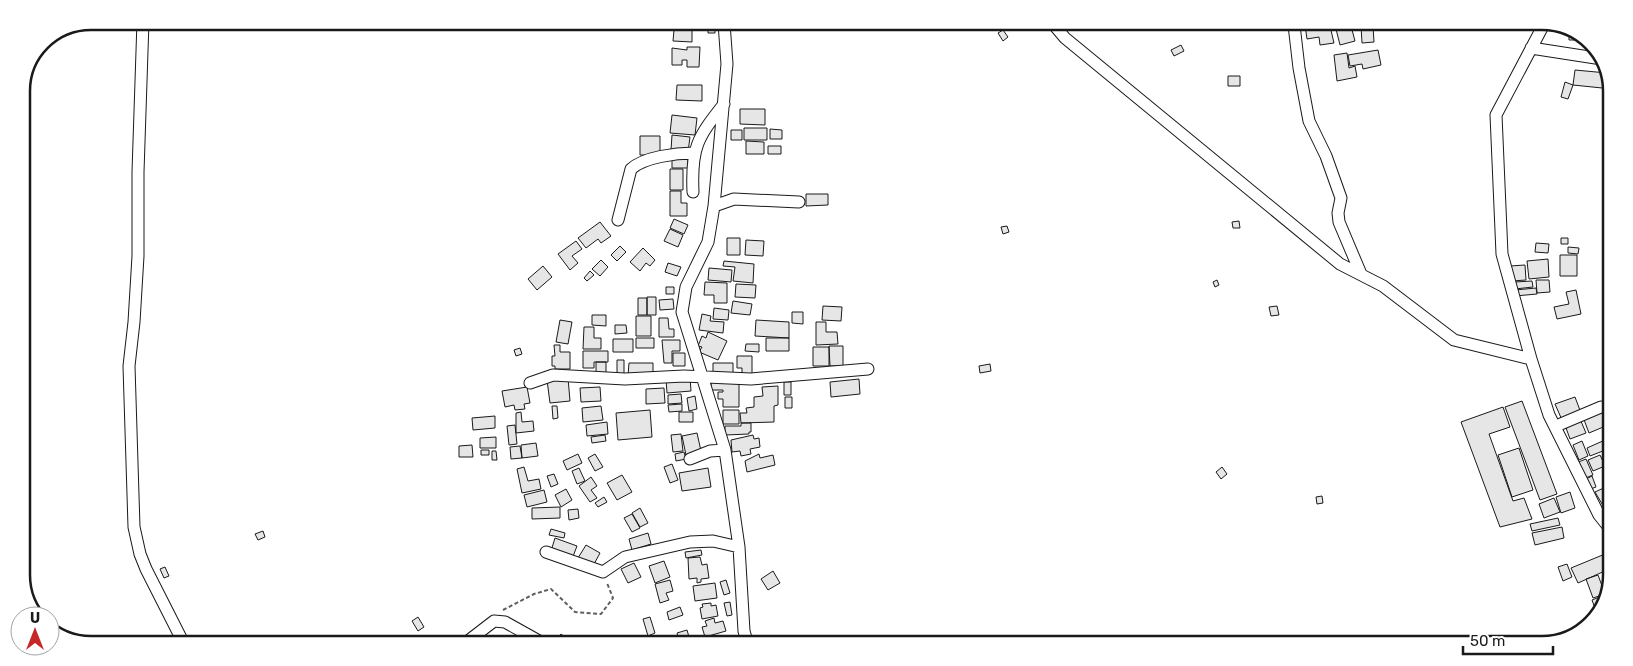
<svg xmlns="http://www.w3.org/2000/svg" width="1633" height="666" font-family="Rubik,sans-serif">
  <rect width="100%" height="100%" fill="#fff"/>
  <path fill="#e6e6e6" stroke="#1a1a1a" d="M669 23H687V27H692V42L673 41 674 30H669Z
    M708 25H715V33H708Z
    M1305 25 1330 26 1334 43 1320 45 1319 37 1307 39Z
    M1351 26 1355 41 1340 45 1336 29Z
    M1361 26H1373L1374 42 1362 43Z
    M1003 30 1008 37 1003 41 998 33Z
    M1569 30H1573L1587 40H1569Z
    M1181 45 1184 51 1174 56 1171 50Z
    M687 47H700L699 67H687V60H682V65H672V48L687 50Z
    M1378 50 1381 65 1363 69 1362 64 1350 66 1348 55Z
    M1347 53 1349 68 1355 66 1357 77 1337 81 1334 55Z
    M1575 70 1607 73 1612 89 1573 85Z
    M1228 76H1240V86H1228Z
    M1565 82 1573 85 1568 99 1561 97Z
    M677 85H702V101L676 100Z
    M740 109H765V125L740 124Z
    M672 115 697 118 695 135 670 133Z
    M744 128H767V140H744Z
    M770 129 782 130V139H770Z
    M731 130H742V140H731Z
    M672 135 690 137 688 152 671 150Z
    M640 136H660V155H640Z
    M746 141 764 142V154H746Z
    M768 146H781V154H768Z
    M672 158H688V168H672Z
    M670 169H683V190H670Z
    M670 191H681V203H687V216H670Z
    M806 194H828V205L806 206Z
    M674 219 688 225 684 234 670 228Z
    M1239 221 1240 228H1233L1232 222Z
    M600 222 611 236 601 243 598 239 586 248 578 238Z
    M1007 226 1009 232 1003 234 1001 227Z
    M670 229 683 235 678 247 664 241Z
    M727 238H740V255H727Z
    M1561 238H1568V244H1561Z
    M746 240 764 241 763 256 745 255Z
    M576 241 582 249 572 256 578 263 570 270 558 254Z
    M1536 243 1549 244 1548 253 1535 252Z
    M620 246 626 252 617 261 611 255Z
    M1568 247 1579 248 1578 254 1568 253Z
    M643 248 655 260 650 266 646 263 640 271 630 262Z
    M1560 255H1577V276H1560Z
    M1548 259 1549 277 1529 279 1527 261Z
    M601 260 608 267 600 276 592 269Z
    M724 261 754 264 753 283 733 281 735 267 723 266Z
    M668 263 681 267 677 276 665 272Z
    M1525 265 1526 280 1512 281 1510 266Z
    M543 266 552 277 537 290 528 279Z
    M709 268 732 270 731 282 708 280Z
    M590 271 594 275 587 281 584 278Z
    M1217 280 1219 285 1215 287 1213 282Z
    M1536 280H1549L1550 292 1537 293Z
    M1532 281 1533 287 1515 289V282Z
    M705 282 727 283V303H714V295H704Z
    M736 284 756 285 755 298 735 297Z
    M666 287H674V294H666Z
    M1536 288 1537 294 1515 296V290Z
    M1576 290 1581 314 1557 319 1554 307 1569 304 1566 292Z
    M647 297H656V315H647Z
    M638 298H647V315H638Z
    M673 299 674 309 660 310 659 300Z
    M733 301 752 304 750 315 731 313Z
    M823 306 842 307 841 321 822 320Z
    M1277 306 1279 315 1271 316 1269 307Z
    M714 308 729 310 728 320 713 319Z
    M792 312H803V324L792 323Z
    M702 314 711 316 710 321 724 322 723 333 699 330Z
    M592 315H606V326L592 325Z
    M636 316H651V336H636Z
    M659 318H668L669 329H674V337H659Z
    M560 320 572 322 568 344 556 342Z
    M756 320 789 322V338L755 336Z
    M816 322H826V332H837L838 344 816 345Z
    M615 325H626L627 333 615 334Z
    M584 327H594V338H601V349H583Z
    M708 332 727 341 718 360 699 352 702 347 698 346 702 336 706 338Z
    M636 338H654V348H636Z
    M766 338H789V351H766Z
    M613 339H633V352H613Z
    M662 340H680V351H672V363H664Z
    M746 344H759V352L745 351Z
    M554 345H560V352H570V369H555V366H552V356H555Z
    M829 346H843V366H830Z
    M813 347H829V366H813Z
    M520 348 522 354 516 356 514 350Z
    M583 351H608V362H594V368H583Z
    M673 353H685V366H673Z
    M737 356H752V377H742V368H737Z
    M617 360H624V376H617Z
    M596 362H606V373H596Z
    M629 363H653V376H628Z
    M713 363H733V377H713Z
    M990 364 991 371 980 373 979 366Z
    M690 377 691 391 667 393 666 379Z
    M568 378 570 401 550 403 547 380Z
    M859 379 860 394 831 397 830 382Z
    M711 380H739V407H723V399H718V392H723V390H711Z
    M784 382H791V395H784Z
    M778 386V405L774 406V422L741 423 740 413H747L746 408 754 407V397L763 396 762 387Z
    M527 387 530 403 524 404 525 409 515 410 514 405 505 407 502 391Z
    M600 387 601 401 581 402 580 388Z
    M664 388 665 403 646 404V389Z
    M681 394 682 403 668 404V395Z
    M695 396 697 409 689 411 687 398Z
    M785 397H792V408H785Z
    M1575 397 1581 413 1562 420 1555 404Z
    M1522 401 1557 494 1540 500 1505 407Z
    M682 404V411L669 412 668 405Z
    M552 406H557L558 418 553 419Z
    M601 406 603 420 583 422 582 408Z
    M1503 407 1510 427 1489 434 1513 501 1524 498 1532 519 1500 527 1461 422Z
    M1604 409 1608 425 1589 433 1583 417Z
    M650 410 652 437 618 440 616 413Z
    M723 410H739V424H723Z
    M521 412 522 422 533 421 534 431 516 433V413Z
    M679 412H693V422H679Z
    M495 416V428L473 430 472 418Z
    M1580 419 1586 433 1570 439 1565 425Z
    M607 422 608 434 587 436 586 425Z
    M741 423H751V432H749V434L725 435V426H741Z
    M515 425 517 444 509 445 507 426Z
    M697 433 701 451 686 455 682 436Z
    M681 434 683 451 673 452 671 435Z
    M605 435 606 441 592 443 591 437Z
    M753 435 754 439 759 438 760 447 750 449 751 454 741 456 740 451 732 452 731 440Z
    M496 437V448H480V438Z
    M1605 440 1608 449 1590 456 1587 448Z
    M1582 441 1588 456 1579 460 1573 445Z
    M536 443 538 456 522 458 521 445Z
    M472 445 473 457H459V446Z
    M520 446 522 458 511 459 510 447Z
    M1519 448 1533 490 1512 497 1498 455Z
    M481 450H489V455H481Z
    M492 451H496L497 460H492Z
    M684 452 686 459 676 461 675 454Z
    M1608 453V470L1602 456Z
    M578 454 582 463 567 470 563 461Z
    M595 454 603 467 595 471 588 458Z
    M759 454 760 458 773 455 775 465 747 472 745 461Z
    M1600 455 1605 466 1593 471 1588 460Z
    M1586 459 1593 475 1583 479 1576 463Z
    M672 464 678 480 670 483 664 467Z
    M524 467 528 481 539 479 541 489 522 493 517 469Z
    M1222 467 1227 474 1221 479 1216 472Z
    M579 468 585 481 577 484 572 471Z
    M708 468 711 487 682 491 679 473Z
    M554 474 558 484 551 487 547 476Z
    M622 475 632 492 617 500 607 483Z
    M1592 476 1596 487 1588 490 1584 480Z
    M591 477 597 486 591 490 597 498 590 502 579 486Z
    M1608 486 1607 508 1605 509 1595 492Z
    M566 489 572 500 561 507 555 495Z
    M544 490 547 502 527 507 524 495Z
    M1570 492 1575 508 1561 513 1556 497Z
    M1322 496 1323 503 1317 504 1316 497Z
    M604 497 607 502 598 507 595 503Z
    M1554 498 1560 512 1544 518 1539 504Z
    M560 507V518L532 519V508Z
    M640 508 648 523 640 527 632 513Z
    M578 509 579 518 569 520 568 510Z
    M632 514 640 528 632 532 624 518Z
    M1558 518 1560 525 1532 531 1530 524Z
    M1562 527 1564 538 1535 545 1532 533Z
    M551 529 565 533 564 538 549 535Z
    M263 531 265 537 258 540 255 534Z
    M648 533 651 544 632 550 629 539Z
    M555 538 577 546 572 559 551 551Z
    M586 545 600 553 593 566 578 558Z
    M701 550 702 555 686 558 685 552Z
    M1605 554 1607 570 1578 583 1571 568Z
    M700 557 702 565 707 564 709 578 701 579V582L697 583V578L689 579 688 558Z
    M664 561 670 577 655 583 649 566Z
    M634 563 641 577 628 583 621 569Z
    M1567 564 1572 577 1563 581 1558 567Z
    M165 567 169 576 164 578 160 569Z
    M773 571 780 583 768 590 761 579Z
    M1598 575 1605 594 1593 598 1586 579Z
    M670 580 673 591 666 593 669 600 660 603 655 584Z
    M726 580 730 593 724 595 720 582Z
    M715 583 717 598 695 601 693 586Z
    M1607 594V602L1596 611 1592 600Z
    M730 602 732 615 727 616 724 603Z
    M711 603V606L716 605 718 616 702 619 700 608 703 607 702 604Z
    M680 607 683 615 669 620 667 612Z
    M418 617 424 627 418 631 412 621Z
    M650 617 655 633 648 636 643 619Z
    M714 618 715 623 723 621 726 631 705 637 702 627 707 626 705 621Z
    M687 630 689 637 679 641 677 633Z
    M561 634 566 638 563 641H555Z
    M716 637 719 642H707Z"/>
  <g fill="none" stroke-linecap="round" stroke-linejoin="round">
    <g stroke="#1a1a1a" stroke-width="13">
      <path id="minor" d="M143 21 138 172V256L134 322 129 366 134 527 140 554 146 569 182 640
        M724 23 727 64 714 206 708 242 686 287 682 312 725 450 739 547 744 631 747 642
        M1054 25 1065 38 1340 264 1383 286 1454 340 1531 359 1549 415 1599 515 1607 525
        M1294 25 1299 68 1309 121 1326 156 1341 198 1338 213 1339 222 1361 274
        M1531 48 1602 59
        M693 192C691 148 697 138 724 104
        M714 206 734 199 799 202
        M618 220 631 169C644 157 676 153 694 153
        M1531 359 1502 254 1496 115 1543 26
        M530 383 553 375 625 379 684 376 751 379 868 369
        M1556 426 1601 407
        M690 459 710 451 725 450
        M546 552 603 572 625 557 690 542 713 541 739 547
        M468 641 494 621 505 622 539 641"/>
    </g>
    <path stroke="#5f5f5f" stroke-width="2" stroke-dasharray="4 2.5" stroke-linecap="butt" d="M503 610 534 594 551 589 575 612 601 614 613 598 607 583"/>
    <use href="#minor" stroke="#fff" stroke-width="11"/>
  </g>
  <path d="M0 0H1633V666H0ZM91 30H1542A61 61 0 0 1 1603 91V575A61 61 0 0 1 1542 636H91A61 61 0 0 1 30 575V91A61 61 0 0 1 91 30Z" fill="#fff" fill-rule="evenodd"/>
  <path fill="none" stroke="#1a1a1a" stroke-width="2.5" d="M91 30H1542A61 61 0 0 1 1603 91V575A61 61 0 0 1 1542 636H91A61 61 0 0 1 30 575V91A61 61 0 0 1 91 30Z"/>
  <g transform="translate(35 631)"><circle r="24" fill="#ffffff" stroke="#a3a3a3"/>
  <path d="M0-4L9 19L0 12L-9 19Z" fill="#c62828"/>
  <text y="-8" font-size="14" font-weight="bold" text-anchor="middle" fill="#1a1a1a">U</text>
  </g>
  <path d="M1463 646v8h90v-8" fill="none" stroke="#1a1a1a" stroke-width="2.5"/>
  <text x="1470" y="646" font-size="15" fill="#1a1a1a" stroke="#ffffff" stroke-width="4" paint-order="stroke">50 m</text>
</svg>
